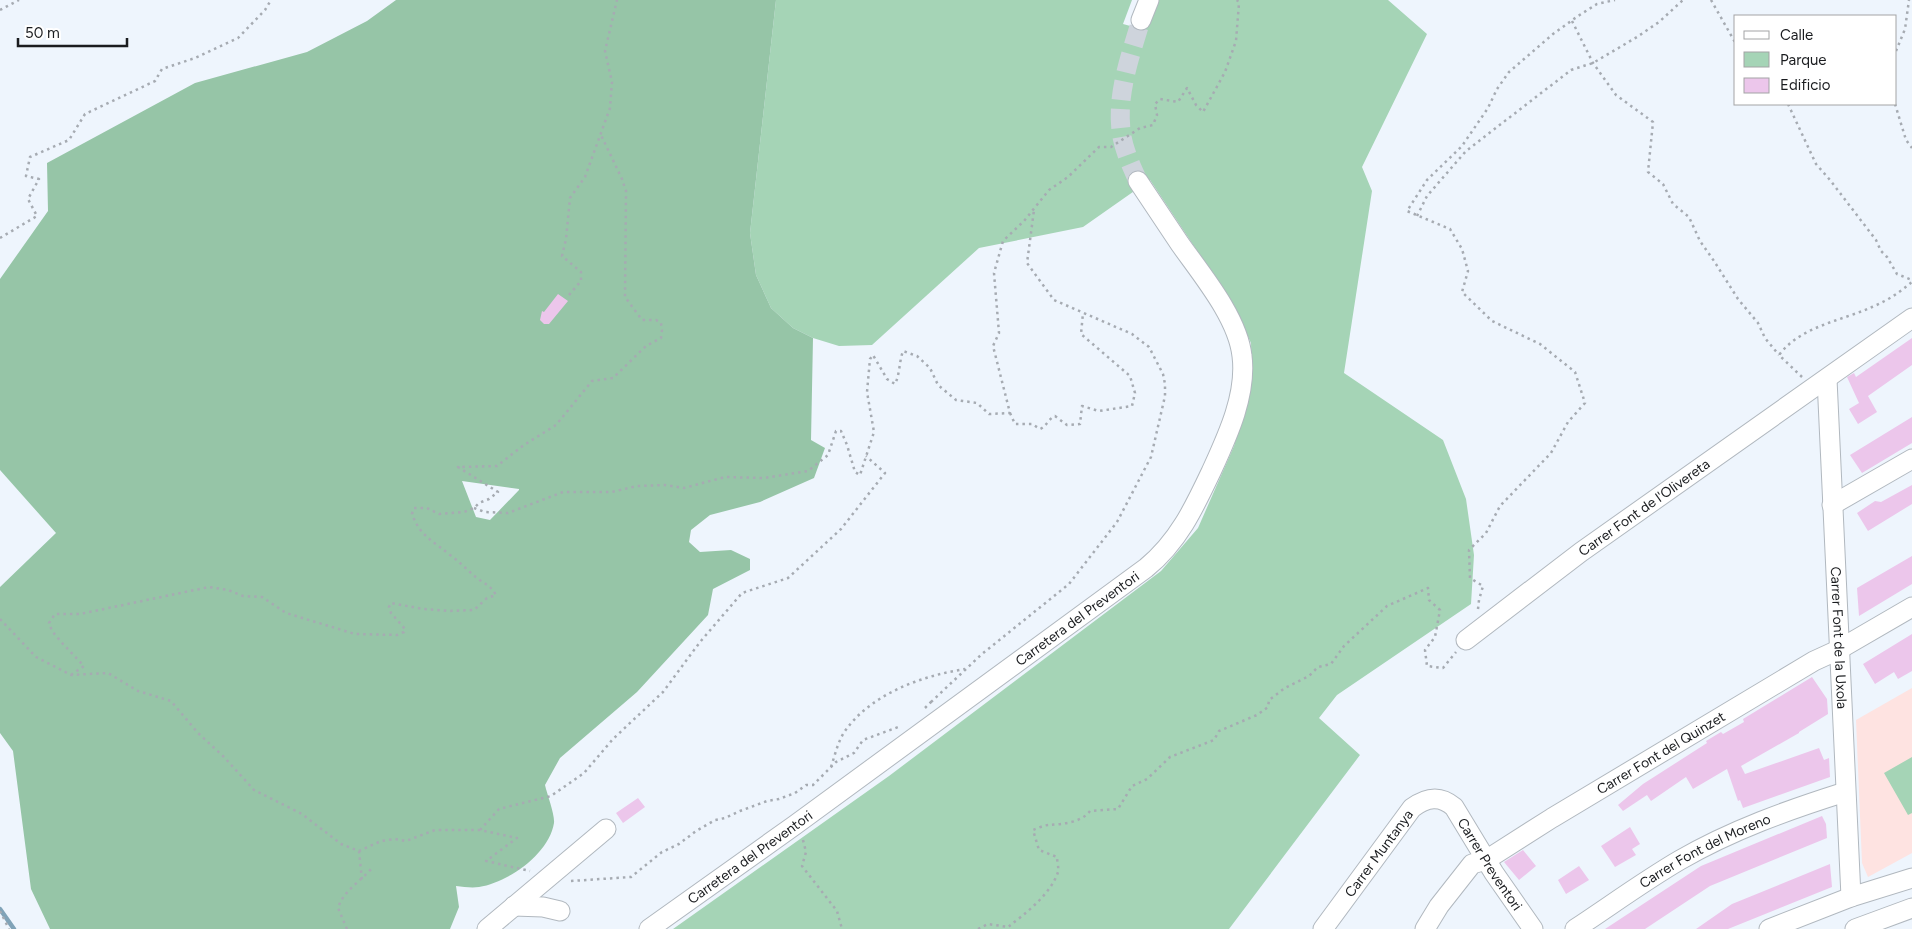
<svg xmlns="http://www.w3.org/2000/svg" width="1912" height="929" font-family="Figtree,sans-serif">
  <rect width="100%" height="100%" fill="#eef5fd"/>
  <path fill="#fee3e1" d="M1912 688V853L1868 877 1862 863 1856 720Z"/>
  <path fill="#a5d4b6" d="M776 0H1132L1123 24 1145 30 1158 0H1388L1427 34 1362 167 1372 191 1344 373 1443 440 1466 499 1474 555 1471 604 1337 695 1319 718 1360 755 1229 929H673L889 776 1161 571 1198 528 1234 446 1252 383 1251 343 1229 299 1150 180 1083 227 979 248 872 345 839 346 813 338 793 328 771 308 756 275 750 233Z
    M1912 757V813L1908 815 1884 773Z"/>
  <path fill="#96c5a7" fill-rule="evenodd" d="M396 0H776L750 233 756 275 771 308 793 328 813 338 811 440 825 448 814 478 760 502 710 515 691 530 689 542 700 552 731 550 750 559V570L713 589 708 615 637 692 560 758 545 785C547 794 555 815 554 823 549 854 509 882 479 887 472 888 464 887 456 886L459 907 450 929H50L31 889 13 751 0 733V587L56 533 0 470V279L48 211 47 163 195 83 307 52 367 21ZM462 481 519 489V490L490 520 476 517Z"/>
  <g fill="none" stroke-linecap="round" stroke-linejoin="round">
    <path stroke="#80a3b8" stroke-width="4.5" d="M0 909 14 929"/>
  </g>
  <path fill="#ecc6eb" d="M558 294 568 301 549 324H544L540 320 542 311 544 312Z
    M1912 338V365L1868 396 1877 412 1858 424 1849 409 1859 403 1847 377 1854 373 1856 377Z
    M1912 417V443L1862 473 1850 455Z
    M1912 485V504L1868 531 1857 513 1875 501 1881 502Z
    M1912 556V584L1859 616 1857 588Z
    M1912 634V671L1898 679 1894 672 1875 684 1863 664Z
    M1812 677 1827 699 1828 714 1799 732V733L1741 766 1745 774 1819 748 1824 760 1829 758 1830 777 1743 808 1740 800 1738 801 1727 769 1693 789 1686 777 1651 801 1647 795 1623 811 1618 805 1643 784 1707 743 1706 741 1721 732 1723 734 1744 722 1743 719Z
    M638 798 645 807 623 823 616 813Z
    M1822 816 1826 824 1827 838 1710 886 1645 929H1605L1701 866Z
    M1630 827 1640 844 1632 849 1636 855 1615 867 1601 846Z
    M1523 850 1536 866 1519 880 1504 862Z
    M1830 864 1832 887 1728 929H1696L1732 904Z
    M1579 866 1589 880 1566 894 1558 880Z"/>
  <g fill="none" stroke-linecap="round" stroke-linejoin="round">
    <path stroke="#ced4dc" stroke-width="19" stroke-dasharray="19 9" stroke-linecap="butt" d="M1138 181C1132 167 1125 153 1122 137 1115 97 1130 57 1141 20"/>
    <g stroke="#b1b8bf" stroke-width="21">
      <g id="minor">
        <path d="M1141 20 1149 0"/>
        <path id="s1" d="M1827 379 1851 897"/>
        <path d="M1832 505 1912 459"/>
        <path id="s2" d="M1466 640 1581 552 1912 318"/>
        <path d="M514 906 543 907 560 911"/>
        <path d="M487 929 606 829"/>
        <path id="s3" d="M649 929 795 825 1146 568C1178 542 1194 508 1211 472 1227 437 1247 395 1242 356 1238 318 1202 275 1180 244 1166 223 1152 202 1138 181"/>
        <path id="s4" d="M1323 929 1412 808C1427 797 1440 795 1454 807L1494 873 1533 929"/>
        <path id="s5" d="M1425 929 1439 906 1472 864 1486 860 1552 818 1814 661 1838 650 1912 607"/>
        <path id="s6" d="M1575 929C1610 906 1644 881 1680 860 1732 830 1788 810 1845 792"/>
        <path d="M1769 929 1851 897 1912 878"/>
        <path d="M1855 929 1912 908"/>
      </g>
    </g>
    <path stroke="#a6abb2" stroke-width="2.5" stroke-dasharray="2.5 4" stroke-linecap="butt" d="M1711 0 1736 44
      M0 10 19 0
      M1572 21 1593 63 1616 95 1653 122 1648 172 1663 184 1673 204 1689 217 1700 241 1714 261 1738 299 1758 323 1765 338 1779 355
      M1896 51 1905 29 1909 0
      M1788 104 1816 164 1830 180 1876 240 1881 251 1887 257 1897 274 1912 280
      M1895 104 1906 140 1912 148
      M1417 216 1427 196 1466 151 1571 70 1593 63 1637 37 1659 22 1683 0
      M0 238 37 216 28 199 39 179 26 176 30 157 69 140 85 114 155 81 162 69 195 58 238 38 265 10 271 0
      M569 295 581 281V272L562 256 566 239 570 198 585 177 610 108 612 82 605 51 617 0
      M1802 377 1779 355C1801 326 1841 321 1872 307 1887 301 1900 292 1912 282
      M1010 413 1015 424H1032L1040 429C1047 426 1048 419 1055 416L1067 425 1080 424 1082 406 1099 411 1132 406 1135 393 1130 376 1081 334 1083 313
      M474 508 485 512 508 513 563 492H612L637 486 665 485 684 488 725 477 764 478 808 471 828 455 836 431H841L847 445 855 472 860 475 874 432 867 392 870 359 873 355 887 379 895 384C900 374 899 362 903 351L917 356 930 368 938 385 956 400 977 403 989 414 1010 413 993 346 999 333 994 273 1003 241 1024 221 1049 190 1068 177 1099 147H1111L1140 128 1153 125 1157 115 1155 104 1160 99 1178 102 1187 88 1196 105 1203 112 1225 72 1236 41 1239 3 1237 0
      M1478 609 1479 600 1483 586 1470 578 1469 550 1486 533 1500 506 1551 453 1568 422 1585 403 1575 372 1540 344 1492 321 1462 292 1468 271 1462 249 1450 229 1407 211 1427 180 1462 146 1488 108 1497 89 1509 72 1553 34 1578 16 1597 4 1615 0
      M0 619 36 657 71 675 108 673 138 691 171 701 198 733 224 757 254 790 302 814 341 844 359 851 381 841 395 839 406 841 435 830H480L517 838 486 861 530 871
      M71 675 84 666 63 644 52 631 49 623 55 614H80L209 587 228 590 243 596 262 597 286 613 355 634 397 635 404 632 405 629 391 613 389 607 391 603 423 609 449 611 474 610 487 598 496 595C491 586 485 584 477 578 468 571 460 562 450 555 433 541 420 536 412 514L414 508H427L439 514 464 512 474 508 479 503 489 499 498 492 458 467 497 466 524 445 556 425 592 381 613 378 646 346 661 338 662 330 661 323 656 320H642L625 297 626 191 622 179 601 135
      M931 702 982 654 1069 584 1117 522 1151 457 1165 396V384L1163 374 1149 347 1132 334 1054 300 1027 263 1034 210
      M925 708 931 702
      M831 767C835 755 838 741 845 731 871 694 921 676 965 669
      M480 830 499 809 551 796 584 773 613 739 663 692 700 642 742 593 788 578 841 529 885 473 866 456
      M803 840 806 852 802 866 837 911 842 929
      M359 851 362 880
      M571 881 631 877 662 852 679 844 696 831 715 820 725 818 740 811 767 801 779 799 795 793 806 785H813L836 762 854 753 863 740 901 726
      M0 911 9 929
      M347 929 338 908C343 891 361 881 372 868
      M978 929 988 924 1008 927C1025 914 1051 894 1058 872 1059 868 1057 861 1057 857L1039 850 1033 830C1038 828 1044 825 1049 825 1062 824 1081 823 1090 811L1118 809 1132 786 1147 779 1170 757 1214 740 1219 731 1257 715 1268 707 1269 700 1285 688 1309 676 1318 667 1331 664 1344 646 1387 606 1428 588 1429 600 1440 610 1435 637 1425 650 1427 666 1443 668 1456 652"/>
    <use href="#minor" stroke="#fff" stroke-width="19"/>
  </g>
  <g text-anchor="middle" stroke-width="4.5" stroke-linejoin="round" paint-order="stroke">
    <g font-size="14" fill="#1a1c1f" stroke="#fff">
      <text dy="5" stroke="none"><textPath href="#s2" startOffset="222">Carrer Font de l'Olivereta</textPath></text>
      <text dy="5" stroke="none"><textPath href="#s3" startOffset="529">Carretera del Preventori</textPath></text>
      <text dy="5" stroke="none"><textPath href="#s1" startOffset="259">Carrer Font de la Uxola</textPath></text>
      <text dy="5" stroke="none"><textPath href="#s5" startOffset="300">Carrer Font del Quinzet</textPath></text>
      <text dy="5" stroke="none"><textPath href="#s6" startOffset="152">Carrer Font del Moreno</textPath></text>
      <text dy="5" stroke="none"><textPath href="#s4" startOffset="94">Carrer Muntanya</textPath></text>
      <text dy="5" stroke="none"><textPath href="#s3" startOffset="124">Carretera del Preventori</textPath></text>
      <text dy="5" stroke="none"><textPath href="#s4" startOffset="264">Carrer Preventori</textPath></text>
    </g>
  </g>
  <rect x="1734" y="15" width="162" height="90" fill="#ffffff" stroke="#a3a4a5"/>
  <rect x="1744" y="31" width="25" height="8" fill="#ffffff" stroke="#a3a4a5"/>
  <text x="1780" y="40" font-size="15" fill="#1a1c1f">Calle</text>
  <rect x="1744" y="52" width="25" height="15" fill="#a5d4b6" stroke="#a3a4a5"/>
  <text x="1780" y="65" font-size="15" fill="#1a1c1f">Parque</text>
  <rect x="1744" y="78" width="25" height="15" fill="#ecc6eb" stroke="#a3a4a5"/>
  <text x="1780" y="90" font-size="15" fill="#1a1c1f">Edificio</text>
  <path d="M18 38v8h109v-8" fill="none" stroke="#1a1c1f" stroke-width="2.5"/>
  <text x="25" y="38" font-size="15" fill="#1a1c1f" stroke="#ffffff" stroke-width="4" paint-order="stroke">50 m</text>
</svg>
